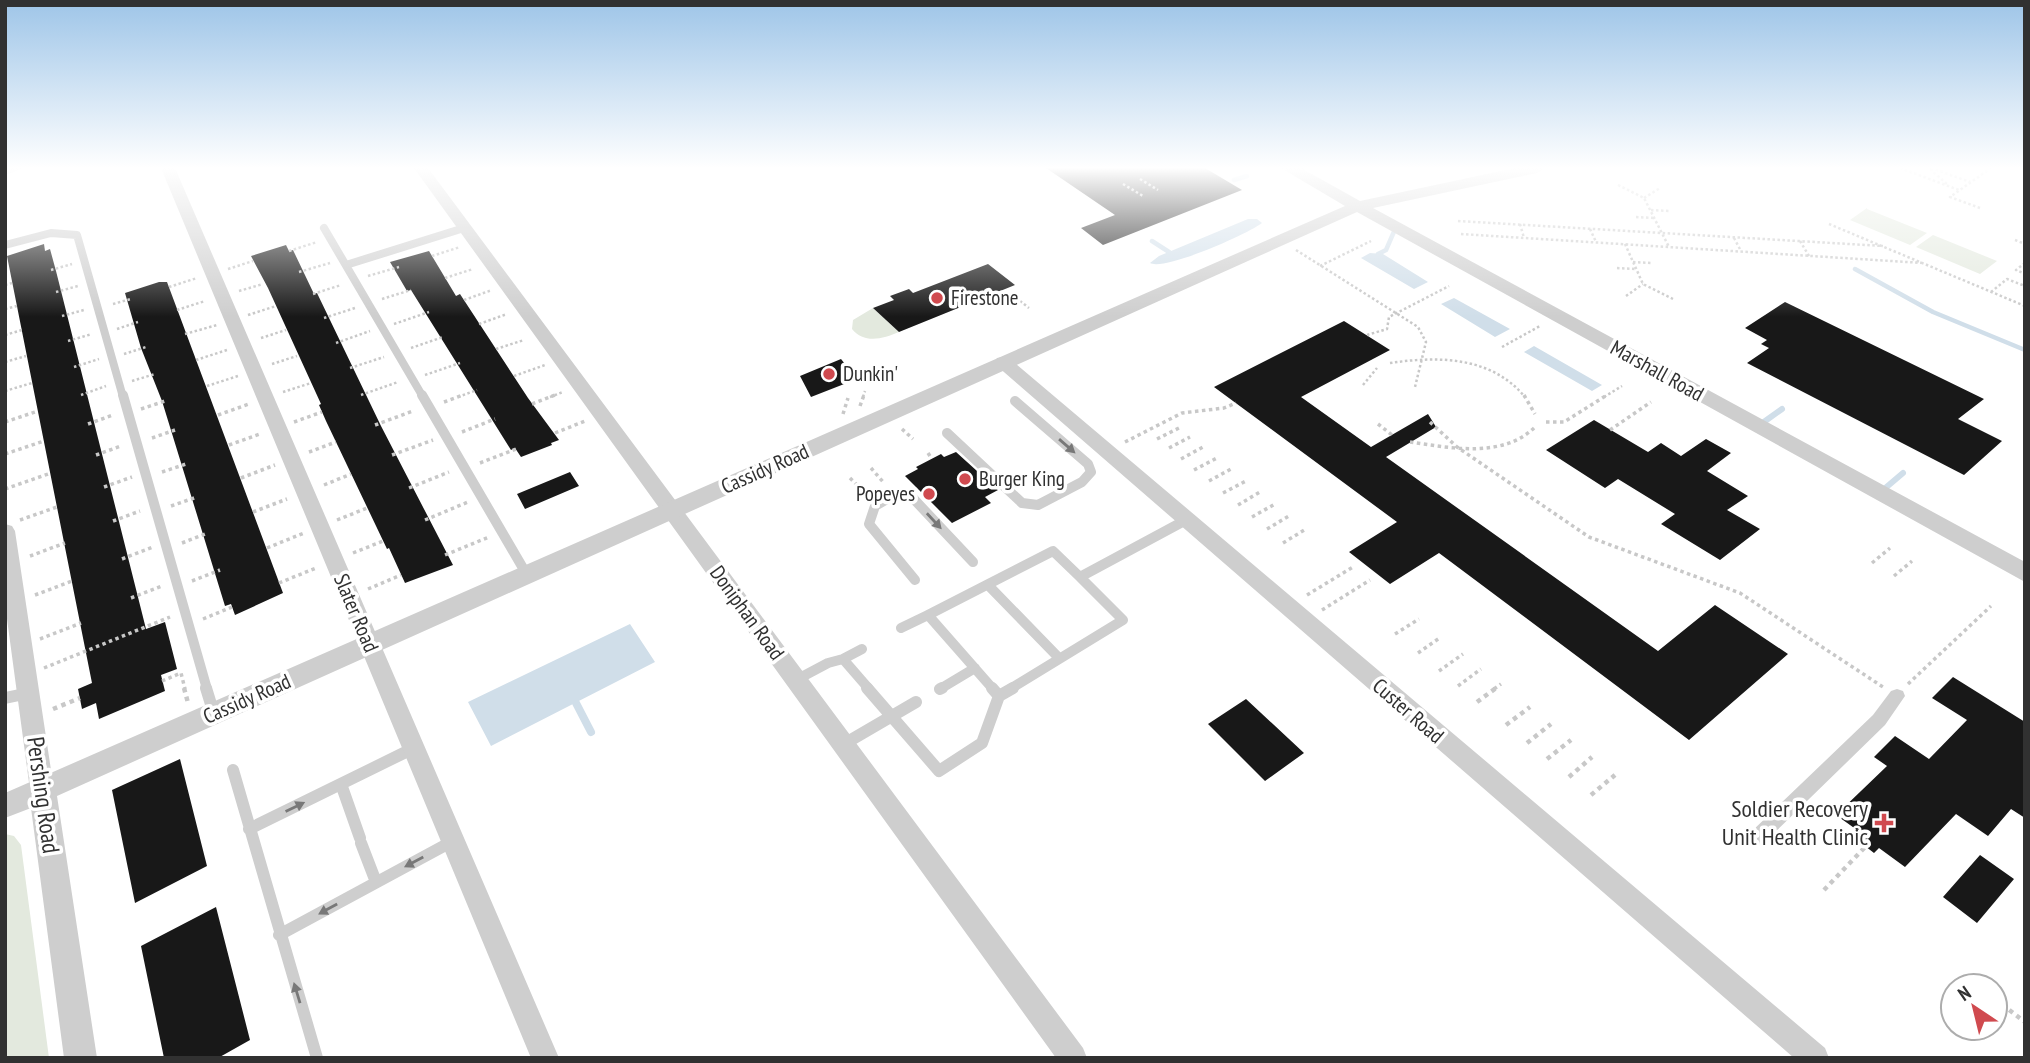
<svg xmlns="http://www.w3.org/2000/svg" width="2030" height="1063" font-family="'PT Sans Narrow',sans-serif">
  <rect width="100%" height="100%" fill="#fff"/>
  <path fill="#e3e9de" d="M1867 208V209L1927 233 1910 245 1850 220Z
    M1933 235 1997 261 1980 274 1916 247Z
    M873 308 899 332C883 339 864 344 852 329L853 320Z
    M5 834 14 836 21 845 49 1058H5Z"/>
  <path fill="#d0dee9" d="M1248 219H1257L1262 223C1246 235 1164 271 1150 263L1159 256Z
    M1370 253 1383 254 1428 282 1414 289 1361 258Z
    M1454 298 1510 329 1495 337 1441 304Z
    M1534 346 1602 385 1592 391 1524 352Z
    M630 624 655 662 491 746 468 702Z"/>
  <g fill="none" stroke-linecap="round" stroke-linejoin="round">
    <path stroke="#d0dee9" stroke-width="4.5" d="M1234 180 1247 176
      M1152 241 1169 252
      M1378 254 1386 250 1396 227
      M1855 269 1933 312 2025 350"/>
    <path stroke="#d0dee9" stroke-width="6" d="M1761 424 1782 409
      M1883 490 1903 473"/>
    <path stroke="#d0dee9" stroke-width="8" d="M576 703 591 732"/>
  </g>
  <path fill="#181818" d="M1046 168H1205L1242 190 1103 245 1081 228 1115 215Z
    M44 244 45 251 50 249 56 271 146 629 165 622 177 669 161 675 165 691 99 719 96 703 82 709 78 689 92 683 7 256Z
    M286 245 289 251 293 250 314 294 317 293 381 426 453 565 405 583 389 548 387 549 326 421 319 405 321 404 268 288 251 256Z
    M429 251 456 296 460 294 528 398 559 440 551 443 552 445 521 457 515 448 511 450 411 290 407 291 390 262Z
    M988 264 1015 285 899 332 873 308 894 300 890 296 909 289 913 293Z
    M159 282H167L283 593 235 615 231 604 225 606 162 401 141 348 125 293Z
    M1785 302 1984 399 1958 419 2002 441 1964 475 1747 363 1769 348 1761 344 1767 340 1745 328Z
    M1344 321 1390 350 1301 397 1371 447 1428 414 1436 427 1386 457 1658 651 1715 605 1788 654 1689 740 1439 553 1390 584 1349 552 1397 522 1214 387Z
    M841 359 857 379 811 397 800 376Z
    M1594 420 1648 452 1661 443 1681 456 1706 439 1731 453 1707 471 1748 496 1727 510 1760 529 1720 560 1661 524 1675 514 1618 479 1605 488 1546 450Z
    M956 452 998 490 985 497 991 503 952 523 905 476 918 469 916 467 941 454 944 457Z
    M570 472 579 486 525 509 517 494Z
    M1953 677 2025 722V818L2011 809 1988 836 1956 814 1905 867 1879 848 1874 853 1852 836 1857 830 1836 815 1887 766 1874 757 1895 736 1929 759 1967 720 1932 698Z
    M1246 699 1304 753 1265 781 1208 724Z
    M180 759 207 866 135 903 112 790Z
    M1980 855 2014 879 1977 923 1943 897Z
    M216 907 250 1040 218 1058H164L141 946Z"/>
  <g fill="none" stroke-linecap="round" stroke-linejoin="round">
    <path stroke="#c8c8c8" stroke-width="2.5" stroke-dasharray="2.5 2.5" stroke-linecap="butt" d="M1900 168 1959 190
      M1931 168 1970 182
      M1930 169 1948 185
      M1140 179 1158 190
      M1123 184 1143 196
      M1618 185 1644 198 1669 247
      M1644 198 1660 188
      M1980 208 1950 197 1991 168
      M1651 210 1669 211
      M1636 217 1655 218
      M1458 221 1883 246
      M1520 224 1524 238
      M1829 224 2025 306
      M1590 229 1596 242
      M1461 234 1923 263
      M1734 238 1741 251
      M2015 240 2025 244
      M1800 241 1809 256
      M1625 244 1643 284 1673 299
      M1296 250 1418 327 1426 342 1415 387
      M289 251 317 242
      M432 256 460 247
      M1633 262 1652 263
      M2025 263 2016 270 2025 274
      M1320 266 1371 241
      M1617 268 1636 269
      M228 269 253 261
      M51 270 72 264
      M299 272 330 263
      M368 276 399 267
      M445 278 473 269
      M5 285 12 283
      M169 287 197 278
      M239 291 263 284
      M56 292 78 286
      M1991 292 2007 279 2025 286
      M313 294 341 285
      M1626 296 1643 284
      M382 299 411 290
      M464 300 492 290
      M1020 301 1029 308
      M113 304 131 299
      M5 309 17 306
      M177 310 205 301
      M248 315 276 306
      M62 316 84 310
      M324 318 355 308
      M394 324 429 312
      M479 324 507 314
      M117 329 138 322
      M185 334 217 325
      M5 335 22 330
      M1367 335 1387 329 1389 317 1449 286
      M261 338 286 330
      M68 341 92 334
      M336 343 370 331
      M1502 347 1540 326
      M411 348 443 337
      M496 349 524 340
      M124 354 146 347
      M196 360 227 350
      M5 362 26 356
      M1390 363C1438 356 1491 356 1525 397
      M272 364 297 356
      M74 367 99 359
      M350 368 384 357
      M425 375 460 363
      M514 376 545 365
      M132 381 155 374
      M1363 385 1377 368
      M207 386 238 376
      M5 391 32 383
      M283 392 311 383
      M81 395 106 386
      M361 395 398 382
      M458 397 477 390
      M550 397 563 392
      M863 397 865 391
      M1604 397 1622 386"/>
    <path stroke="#c8c8c8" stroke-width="3.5" stroke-dasharray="3.5 3.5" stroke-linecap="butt" d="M1524 395 1535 414
      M444 402 463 395
      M532 404 555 395
      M860 406 864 395
      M141 409 165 401
      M843 414 848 398
      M218 415 249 404
      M5 422 38 411
      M294 422 322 412
      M1430 422 1457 447 1589 537 1740 593 1883 687
      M1546 422H1564L1607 395
      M88 424 113 415
      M1378 424 1392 435
      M375 425 413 411
      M902 429 913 439
      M1610 430 1651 402
      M462 432 495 419
      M555 433 585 421
      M152 438 175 430
      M1157 439 1179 428
      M1125 442 1182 413 1224 408 1236 403
      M1410 442C1451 448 1504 459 1536 426
      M229 445 260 434
      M1169 448 1190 437
      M309 452 336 442
      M928 453 930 456
      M5 454 44 441
      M96 455 121 446
      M392 455 433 440
      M1181 459 1203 447
      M480 463 516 449
      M871 468 884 483
      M1194 470 1217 458
      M162 472 186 464
      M241 478 275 465
      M850 478 866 494
      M1209 481 1231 469
      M324 485 351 474
      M104 487 132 477
      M409 488 449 472
      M5 489 51 473
      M1223 493 1246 481
      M1238 505 1260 492
      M171 506 197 497
      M253 512 287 499
      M1252 517 1275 504
      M20 520 57 507
      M337 520 367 508
      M425 520 468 502
      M113 521 140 511
      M1267 529 1289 516
      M182 543 208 533
      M1283 543 1306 529
      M267 548 304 533
      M353 553 383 541
      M445 555 489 537
      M30 556 65 543
      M122 559 153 547
      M1872 563 1890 548
      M1894 576 1912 561
      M192 581 220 570
      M279 583 316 568
      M368 589 401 575
      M35 595 72 581
      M1307 595 1353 567
      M131 598 162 586
      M1322 610 1370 580
      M203 619 232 607
      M1395 634 1419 619
      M40 639 81 623
      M1418 653 1441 637
      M44 668 170 617
      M1439 671 1463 654
      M162 681 181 673 185 689
      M1908 684 1991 606
      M1458 686 1481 669
      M1494 689 1501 684"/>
    <path stroke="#c8c8c8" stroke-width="4.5" stroke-dasharray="4.5 4.5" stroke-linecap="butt" d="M184 688 188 703
      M1477 702 1496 688
      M53 709 80 698
      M1506 725 1530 707
      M1527 743 1551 724
      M1547 759 1571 740
      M1569 777 1592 757
      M1591 795 1615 775
      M1824 890 1866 846
      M1995 999 2025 1022"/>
    <path stroke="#cecece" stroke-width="8" d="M324 228 423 397
      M5 245 51 233 77 235 123 397
      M346 265 464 228"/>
    <path stroke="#cecece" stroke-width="10" d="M123 395 207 689
      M422 395 527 575
      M947 433 1022 503 1038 505 1082 482 1091 472 1088 464 1015 401
      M915 580 869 524 875 506 896 494 910 495 973 562
      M988 585 1059 658
      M901 628 928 615
      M843 659 862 649
      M796 680 828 663 843 659 869 689
      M940 689 975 668
      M993 689 928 615 1053 551 1080 577 1186 520
      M1010 689 1123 620 1080 577"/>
    <path stroke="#cecece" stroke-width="12" d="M206 688 214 714
      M867 688 939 771 982 743 999 696 992 688
      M940 689 942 688
      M999 696 1013 688
      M5 698 29 693
      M844 744 916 702
      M233 770 317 1058
      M341 784 360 838
      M249 829 414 748
      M361 843 376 882
      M279 935 453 841"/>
    <path fill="#cecece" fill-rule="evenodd" d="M1897 689 1903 691 1905 696 1885 725 1763 844 1757 846 1751 844 1748 838 1751 832 1873 715 1891 691Z"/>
    <path fill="#cecece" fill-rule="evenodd" d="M5 168H24L5 175Z
      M161 168H175L559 1058H531Z
      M414 168H428L1083 1048 1087 1058H1056Z
      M1003 357 1009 358 1825 1048 1829 1058H1794L997 366 995 362 997 358Z
      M5 524 12 526 15 531 54 790 50 797 42 800 34 797 30 790 5 604Z"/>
    <path fill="#cecece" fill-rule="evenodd" d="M1281 168H1301L1360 201 1515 168H1545L1537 173 1373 208 2025 562V582L1357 212 57 796 97 1058H64L31 808 5 818V793L1345 206Z"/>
  </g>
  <defs><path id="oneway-solid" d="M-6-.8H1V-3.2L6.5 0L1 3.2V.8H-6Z" transform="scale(1.75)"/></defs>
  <g fill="#787878">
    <use href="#oneway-solid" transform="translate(1067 446) rotate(41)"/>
    <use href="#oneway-solid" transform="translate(934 521) rotate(47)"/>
    <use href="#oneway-solid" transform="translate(295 807) rotate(-26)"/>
    <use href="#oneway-solid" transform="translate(414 862) rotate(152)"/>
    <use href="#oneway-solid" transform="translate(328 909) rotate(151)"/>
    <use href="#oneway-solid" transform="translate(297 993) rotate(-107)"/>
  </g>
  <linearGradient id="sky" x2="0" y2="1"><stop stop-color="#9ec5e8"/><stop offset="0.53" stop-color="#fff"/><stop offset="1" stop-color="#fff" stop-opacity="0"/></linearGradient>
  <rect width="2030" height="317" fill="url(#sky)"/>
  <g fill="#d04a4f" stroke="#fff" stroke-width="2.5">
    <circle cx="937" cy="298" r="7"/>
    <circle cx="829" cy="374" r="7"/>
    <circle cx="965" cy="479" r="7"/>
    <circle cx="929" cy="494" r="7"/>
    <path d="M1880.5 812.5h7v7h7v7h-7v7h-7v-7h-7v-7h7z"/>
  </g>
  <g text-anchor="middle" stroke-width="7" stroke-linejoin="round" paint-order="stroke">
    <g font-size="21" fill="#313131" stroke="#fff" text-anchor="start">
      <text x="951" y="305">Firestone</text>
      <text x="843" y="381">Dunkin'</text>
      <text x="979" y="486">Burger King</text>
      <text x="915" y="501" text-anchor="end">Popeyes</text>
    </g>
    <g font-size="21" fill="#313131" stroke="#fff">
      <text transform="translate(1657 371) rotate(29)" y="7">Marshall Road</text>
      <text transform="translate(765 469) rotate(-24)" y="7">Cassidy Road</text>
      <text transform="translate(356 613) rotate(67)" y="7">Slater Road</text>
      <text transform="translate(747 613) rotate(54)" y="7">Doniphan Road</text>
      <text transform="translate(247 699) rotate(-24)" y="7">Cassidy Road</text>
      <text transform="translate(1408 711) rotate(41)" y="7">Custer Road</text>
    </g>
    <g font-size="24" fill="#313131" stroke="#fff">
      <text transform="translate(43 795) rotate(82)" y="8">Pershing Road</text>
    </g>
    <g font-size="24" fill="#313131" stroke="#fff" text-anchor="end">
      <text x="1868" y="817">Soldier Recovery<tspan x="1868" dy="28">Unit Health Clinic</tspan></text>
    </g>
  </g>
  <rect width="2030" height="1063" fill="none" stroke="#313131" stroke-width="14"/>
  <g transform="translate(1974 1007) rotate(325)"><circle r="33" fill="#ffffff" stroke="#adadad" stroke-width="2"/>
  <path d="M0-5L12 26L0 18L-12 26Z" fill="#d04a4f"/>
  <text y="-10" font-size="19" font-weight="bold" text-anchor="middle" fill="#313131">N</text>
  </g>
</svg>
